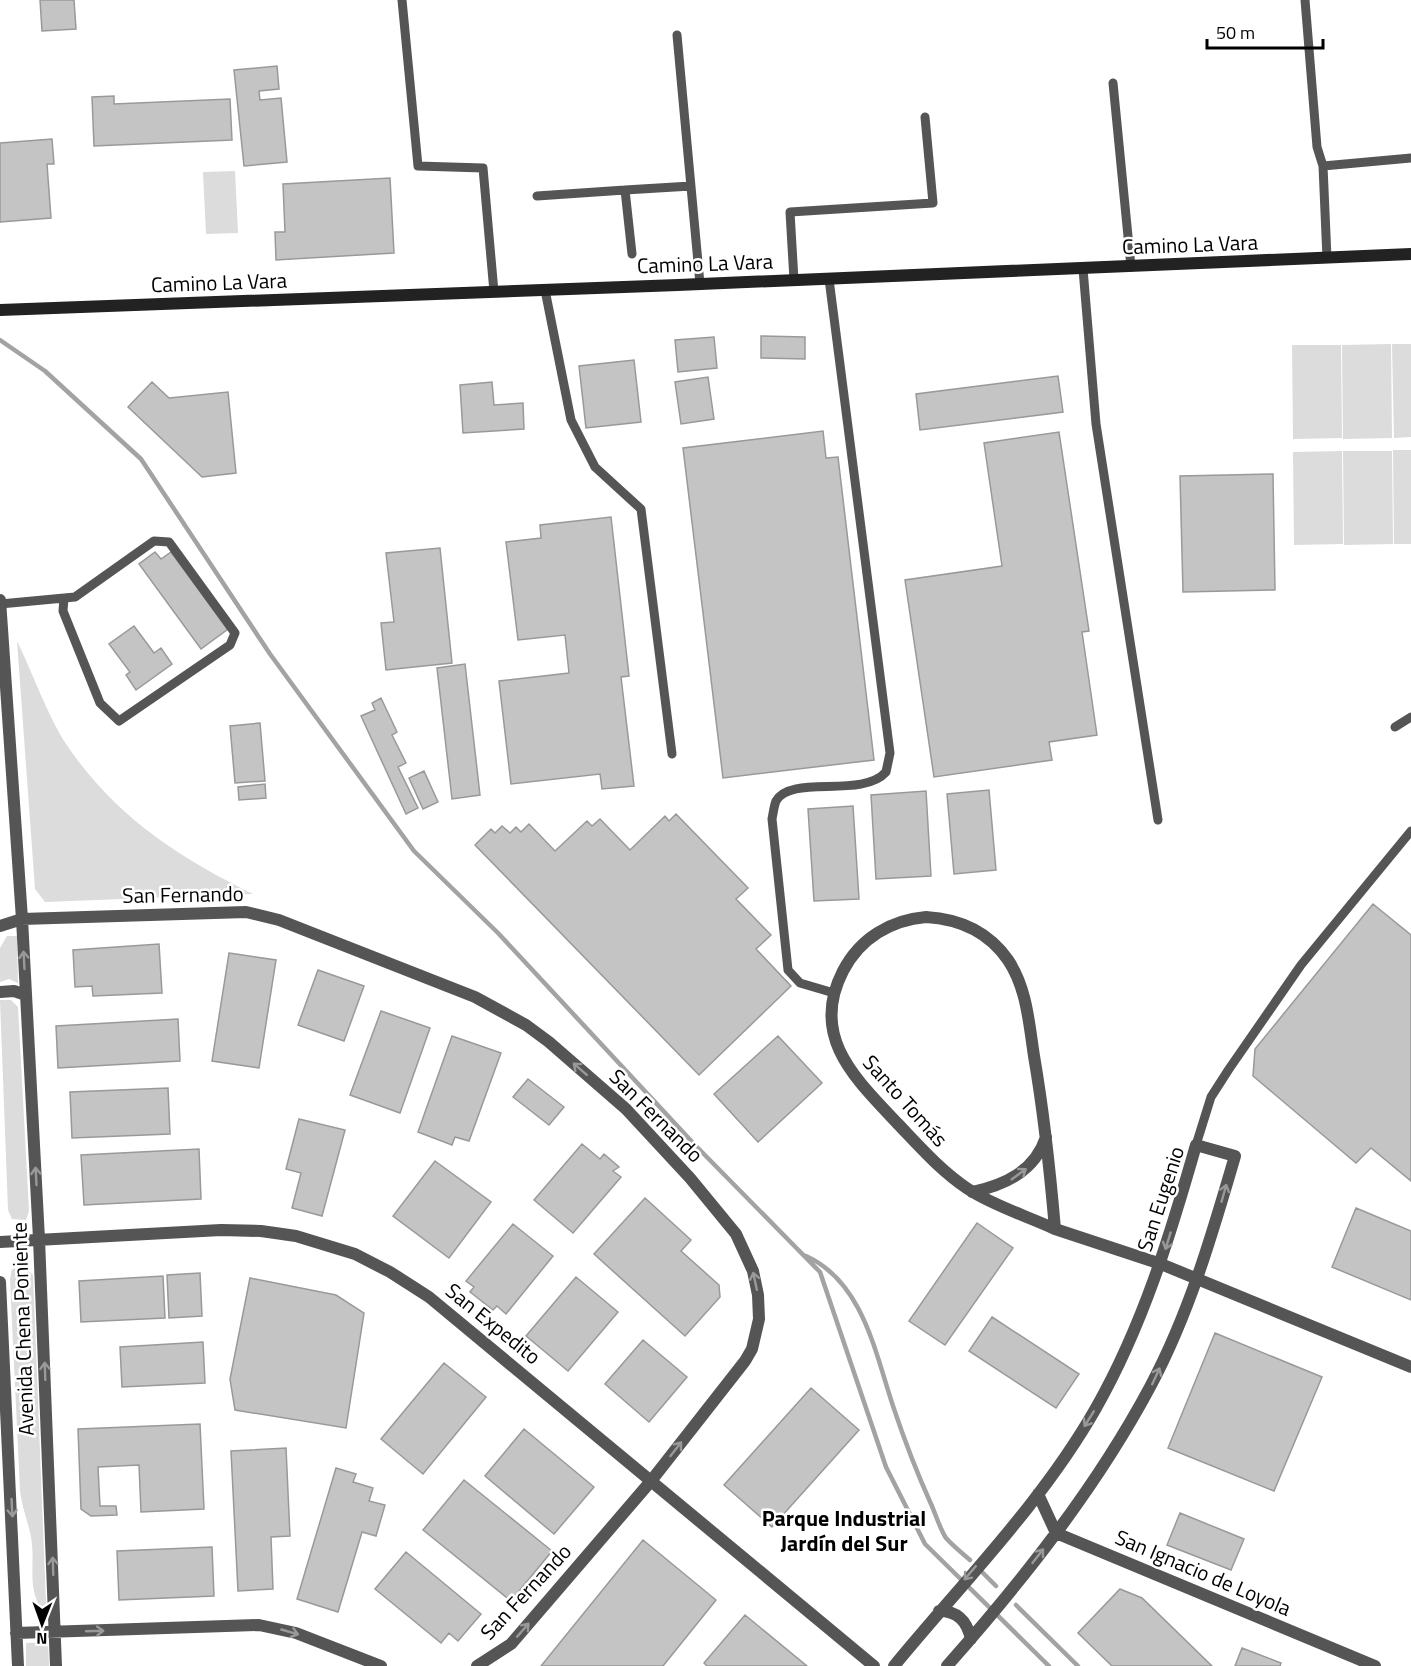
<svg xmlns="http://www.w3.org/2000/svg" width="1411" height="1666" font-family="'Titillium Web',sans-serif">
  <rect width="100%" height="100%" fill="#fff"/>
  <path fill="#dcdcdc" d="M235 171 238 233 206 234 203 172Z
    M1391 344 1392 438 1343 439 1342 345Z
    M1392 344H1411V437L1394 438Z
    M1292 345H1341L1342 438 1293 439Z
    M1393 450H1411V544H1394Z
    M1342 451 1343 544 1294 545 1293 452Z
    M1343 451H1392L1393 544 1344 545Z
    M17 641C32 672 48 716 66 744 115 816 176 856 253 894L45 902 35 889Z
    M7 936H17L18 983 9 979 0 982V948Z
    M0 1000H11L18 1007 29 1211 26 1220 12 1219 8 1210Z
    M25 1267 33 1275 46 1603 42 1611C26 1584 36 1565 31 1537 28 1522 22 1507 20 1491L10 1279 12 1269Z
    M48 1642 49 1666H26V1643Z"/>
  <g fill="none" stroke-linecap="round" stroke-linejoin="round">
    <path stroke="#a3a3a3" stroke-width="4.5" d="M0 340 45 371 141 459 270 654 414 851 498 933 695 1145 820 1272 886 1467 925 1544 1049 1666
      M806 1256C863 1282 875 1352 893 1406 904 1439 917 1473 931 1504 936 1515 940 1529 946 1538 953 1546 962 1553 970 1560
      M983 1573 996 1586
      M1016 1605 1078 1666"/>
  </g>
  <path fill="#c4c4c4" stroke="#999" stroke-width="1.5" d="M40 0H74L76 29 42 31Z
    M277 66 279 89 259 91 260 100 281 98 287 162 244 166 234 70Z
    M114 96V104L230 99 232 140 94 146 92 97Z
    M52 139 54 164H47L51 218 0 222V143Z
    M390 178 394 253 276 260 275 232H285L283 184Z
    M761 336 805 337V359L761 358Z
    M714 337 717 368 678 372 675 340Z
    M634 360 641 422 586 428 579 366Z
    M1058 376 1063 412 920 430 916 394Z
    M708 377 714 419 681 424 675 382Z
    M152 382 169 398 228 392 236 473 202 477 128 407Z
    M492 382 494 405 523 403 524 429 463 433 460 385Z
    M823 431 826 458 838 457 874 760 723 778 683 448Z
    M1059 432 1089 631 1082 632 1097 735 1049 742 1052 760 934 777 905 580 1002 566 984 443Z
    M1273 474 1275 590 1183 592 1180 476Z
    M611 517 629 676 621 677 634 786 602 789 600 774 511 784 499 681 569 673 565 635 518 640 506 542 541 538 540 525Z
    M440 548 452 663 386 670 381 623 394 622 386 553Z
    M155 552 161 559 171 552 228 629 201 649 139 564Z
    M134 626 154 653 161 648 172 664 136 690 126 675 130 672 109 644Z
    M465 664 480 795 452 799 437 668Z
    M381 698 397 732 392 735 406 763 398 767 418 808 406 814 361 716 375 710 372 703Z
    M260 723 265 781 235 783 230 726Z
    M424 771 438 802 423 809 409 778Z
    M265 784 266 798 239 800 238 787Z
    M989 790 996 870 954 874 947 794Z
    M926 791 931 876 876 879 871 795Z
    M853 806 859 899 814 901 808 809Z
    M676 814 748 888 736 899 771 935 756 949 791 986 699 1075 475 845 491 829 495 833 502 826 510 833 516 827 521 832 529 824 555 851 587 821 592 826 600 819 630 850 665 816 669 821Z
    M1373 904 1411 935V1181L1371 1148 1356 1163 1253 1076 1255 1049Z
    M159 944 162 993 93 996 92 986 75 987 73 950Z
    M229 953 276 960 259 1068 212 1061Z
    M318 970 364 986 344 1041 298 1025Z
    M381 1011 430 1028 400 1113 350 1095Z
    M178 1019 180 1061 58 1068 56 1026Z
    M452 1036 501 1053 469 1141 455 1137 452 1145 418 1132Z
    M778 1036 822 1083 758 1142 714 1094Z
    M528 1079 564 1107 549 1125 513 1097Z
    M168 1088 170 1134 72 1138 70 1092Z
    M299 1119 345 1130 322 1216 292 1208 301 1173 286 1169Z
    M582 1144 600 1159 604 1154 619 1167 613 1171 621 1177 573 1233 534 1200Z
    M199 1149 201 1199 84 1205 81 1155Z
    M435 1161 491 1202 449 1258 393 1216Z
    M645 1198 691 1240 681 1251 719 1285 720 1297 685 1336 594 1254Z
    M1356 1208 1411 1231V1300L1332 1267Z
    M977 1223 1013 1248 945 1345 909 1321Z
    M513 1224 553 1256 506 1314 497 1306 493 1310 470 1292 474 1287 466 1281Z
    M200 1273 202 1316 169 1318 167 1275Z
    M163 1276 165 1318 81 1322 79 1281Z
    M576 1277 618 1312 568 1371 526 1336Z
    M250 1278 336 1295 364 1313 346 1428 235 1410 230 1379Z
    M992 1317 1079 1374 1056 1408 969 1351Z
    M1215 1333 1322 1377 1274 1491 1168 1448Z
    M643 1340 687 1377 649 1422 605 1384Z
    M203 1342 205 1383 122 1387 120 1347Z
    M444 1363 486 1397 423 1474 381 1439Z
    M811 1388 859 1430 772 1527 724 1485Z
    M200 1424 204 1509 141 1512 139 1465 98 1467 100 1506H116L117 1515 91 1516 81 1509 78 1429Z
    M524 1429 594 1487 554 1534 485 1476Z
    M286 1448 290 1536 271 1537 273 1589 238 1591 231 1451Z
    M336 1468 356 1474 353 1482 373 1488 369 1501 385 1505 376 1536 362 1532 338 1612 297 1599Z
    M464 1480 552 1551 511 1601 423 1530Z
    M1180 1513 1244 1539 1231 1570 1167 1545Z
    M643 1540 716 1600 663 1666H541Z
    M212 1547 214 1596 119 1600 117 1551Z
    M406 1552 481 1614 458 1641 449 1633 441 1643 375 1589Z
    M1120 1589 1142 1598 1212 1666H1112L1078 1633Z
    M745 1615 807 1666H707L704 1663Z
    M1242 1648 1281 1663 1280 1666H1235Z"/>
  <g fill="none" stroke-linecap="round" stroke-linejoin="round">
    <path stroke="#555" stroke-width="9" d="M402 0 418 166 483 168 494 292
      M1305 0 1317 147 1323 166
      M677 35 700 284
      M1113 83 1131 267
      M537 196 625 190
      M632 254 625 190 691 186
      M1327 258 1323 166 1411 158
      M1083 269 1096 424 1158 820
      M829 279 890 753 886 772C862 799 791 774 776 801 774 806 773 814 772 819L788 970 800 983 834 993
      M794 280 790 212 933 203 925 117
      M545 290 571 420 595 467 641 509 672 754
      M0 604 75 597 154 541 169 542 235 633 230 645 119 721 100 703 63 611 64 598
      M1395 727 1411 717
      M1196 1145 1211 1097 1229 1069 1301 965 1411 831"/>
    <path stroke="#555" stroke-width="12" d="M0 600 22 919 39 1239 56 1666
      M926 917C960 919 988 931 1008 960 1027 988 1029 1024 1034 1056 1044 1114 1050 1171 1055 1229 1027 1216 994 1206 968 1189 941 1171 920 1147 898 1124 856 1079 809 1037 843 971 860 938 891 920 926 917Z
      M0 926 22 919 246 912 279 920 475 997 526 1025 549 1042 626 1109 690 1178 736 1234 753 1271 758 1295 759 1319 752 1349 745 1361 651 1481 511 1644 477 1666
      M0 992 14 991 26 995
      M972 1192C1005 1185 1035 1171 1046 1137
      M1055 1229 1161 1264 1411 1367
      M0 1242 221 1230 261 1231 296 1236 355 1254 390 1272 429 1297 874 1666
      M0 1282 18 1666
      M1038 1494 1056 1533 1375 1666
      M939 1611C958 1611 967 1621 971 1639
      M16 1633 259 1625 296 1633 381 1666
      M894 1666C963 1582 1042 1503 1096 1408 1143 1325 1170 1236 1196 1145L1235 1156C1212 1235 1189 1314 1150 1387 1096 1488 1023 1580 947 1666"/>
    <path stroke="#222" stroke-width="12" d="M0 310 678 285 1411 254"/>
  </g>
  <defs><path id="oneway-shaft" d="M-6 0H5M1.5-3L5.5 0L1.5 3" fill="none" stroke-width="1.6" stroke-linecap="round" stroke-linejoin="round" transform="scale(1.5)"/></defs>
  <g stroke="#999">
    <use href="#oneway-shaft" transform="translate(24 960) rotate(-93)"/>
    <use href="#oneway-shaft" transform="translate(580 1069) rotate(-139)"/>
    <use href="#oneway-shaft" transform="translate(1019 1174) rotate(-36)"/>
    <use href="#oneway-shaft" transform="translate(36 1176) rotate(-93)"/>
    <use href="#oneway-shaft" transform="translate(1224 1193) rotate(-74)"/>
    <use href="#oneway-shaft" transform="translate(1168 1241) rotate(107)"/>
    <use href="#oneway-shaft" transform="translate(755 1281) rotate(-102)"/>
    <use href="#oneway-shaft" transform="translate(45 1371) rotate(-92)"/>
    <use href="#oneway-shaft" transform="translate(1156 1376) rotate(-65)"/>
    <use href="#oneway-shaft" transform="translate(1089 1419) rotate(122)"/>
    <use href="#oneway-shaft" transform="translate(676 1449) rotate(-52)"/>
    <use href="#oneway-shaft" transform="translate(12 1508) rotate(87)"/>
    <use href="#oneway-shaft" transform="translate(1038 1556) rotate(-52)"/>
    <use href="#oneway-shaft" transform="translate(53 1566) rotate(-92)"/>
    <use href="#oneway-shaft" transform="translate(970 1573) rotate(130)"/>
    <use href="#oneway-shaft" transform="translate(523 1630) rotate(-49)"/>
    <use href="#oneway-shaft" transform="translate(95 1631) rotate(-2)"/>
    <use href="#oneway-shaft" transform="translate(290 1632) rotate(16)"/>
  </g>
  <g text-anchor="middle" stroke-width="5" stroke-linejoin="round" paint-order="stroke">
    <g font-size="21" fill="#000" stroke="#fff">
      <text transform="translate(1190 245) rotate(-2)" y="7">Camino La Vara</text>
      <text transform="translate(705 264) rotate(-2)" y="7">Camino La Vara</text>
      <text transform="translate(219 283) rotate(-2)" y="7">Camino La Vara</text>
      <text transform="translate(183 895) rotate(-1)" y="7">San Fernando</text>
      <text transform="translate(905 1101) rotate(48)" y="7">Santo Tomás</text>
      <text transform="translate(656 1116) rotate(45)" y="7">San Fernando</text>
      <text transform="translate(1161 1199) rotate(-72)" y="7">San Eugenio</text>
      <text transform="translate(493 1324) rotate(39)" y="7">San Expedito</text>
      <text transform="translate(23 1329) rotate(-92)" y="7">Avenida Chena Poniente</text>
      <text transform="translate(1203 1573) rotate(23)" y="7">San Ignacio de Loyola</text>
      <text transform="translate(526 1592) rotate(-47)" y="7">San Fernando</text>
    </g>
    <g font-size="22" font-weight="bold" fill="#000" stroke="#fff">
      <text x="844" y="1526">Parque Industrial<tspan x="844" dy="25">Jardín del Sur</tspan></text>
    </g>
  </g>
  <g transform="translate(42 1624) rotate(181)" stroke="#ffffff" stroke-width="4.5" paint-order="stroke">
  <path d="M0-4.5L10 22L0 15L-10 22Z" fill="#000000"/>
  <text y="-9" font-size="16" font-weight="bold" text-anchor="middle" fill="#000000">N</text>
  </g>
  <path d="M1207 39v9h116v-9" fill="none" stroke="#000000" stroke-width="3"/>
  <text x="1216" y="39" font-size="18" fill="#000000" stroke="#ffffff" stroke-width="4.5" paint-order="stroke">50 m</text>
</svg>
